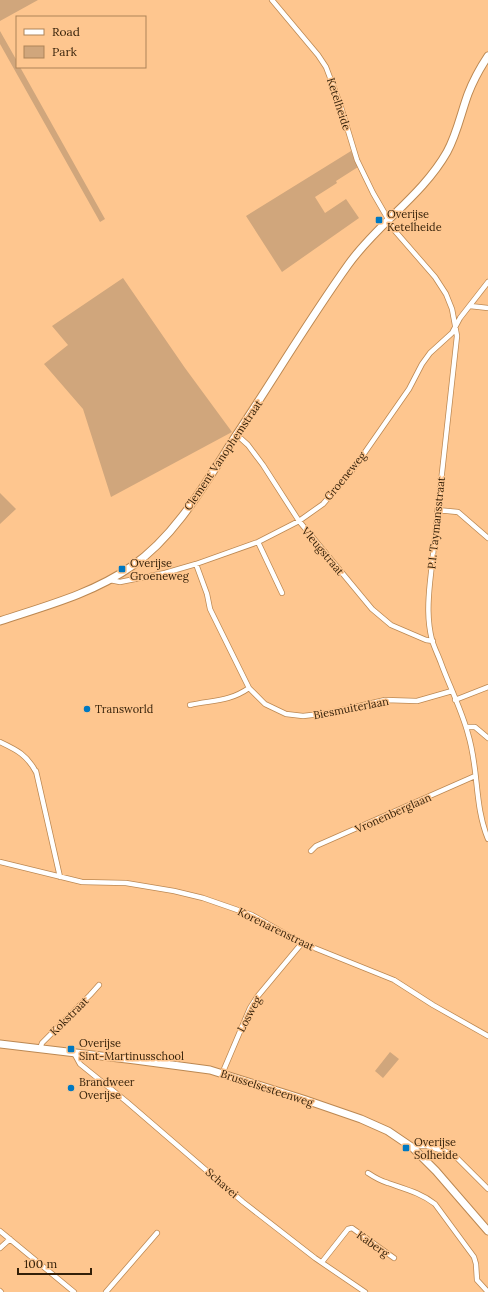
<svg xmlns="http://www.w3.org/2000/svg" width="488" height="1292" font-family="Lora,serif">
  <rect width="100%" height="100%" fill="#fec68f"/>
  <path fill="#d0a67c" d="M0 0H38L0 21Z
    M0 31 17 61V67H20L105 219 100 222 0 44Z
    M351 151 358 167 336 181 337 183 315 197 325 213 346 199 359 218 282 272 246 216Z
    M123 278 185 368 232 432 111 497 83 409 44 364 68 345 52 326Z
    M0 493 16 509 0 524Z
    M390 1052 399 1059 383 1078 375 1071Z"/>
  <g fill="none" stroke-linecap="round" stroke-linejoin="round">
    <g stroke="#bc8852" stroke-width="6">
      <path id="street" d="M272 0 318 55 326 67 340 104 357 160 373 193 395 231 435 277 446 294 452 309 457 336 430 582C428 602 427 620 432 640 434 647 438 655 441 663 449 685 462 711 468 734 479 769 474 805 488 839
        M470 306 488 308
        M237 435 248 445 263 465 299 521 372 609 391 625 426 640 433 641
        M437 510 458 512 488 538
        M258 542 282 593
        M196 564 207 594 210 609 249 688 265 704 286 714 303 716 329 713 385 700 417 701 452 691
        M110 580 120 582 165 573 196 564 258 542 299 521 323 504 354 468 386 422 409 389 422 364 430 353 452 333 460 318 488 282
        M455 700 488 687
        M190 705C212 700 229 702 249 688
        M466 727H475L488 738
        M0 742C17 750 27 755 36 772
        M36 771 60 877
        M311 851 316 846 475 776
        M0 862 82 882 126 883 174 891 203 898 252 915 302 943 394 980 433 1005 488 1036
        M40 1049 42 1043 90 995 99 985
        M74 1053 80 1064 127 1102 243 1202 315 1258 365 1292
        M222 1074 250 1008 257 997 302 943
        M413 1148 419 1146H427L450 1153 457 1158 488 1189
        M368 1173C374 1177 381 1181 388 1183 405 1189 421 1193 435 1204L474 1257 476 1264 477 1280 488 1292
        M0 1231 74 1292
        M0 1248 10 1239
        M322 1262 348 1229 352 1228 394 1258
        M0 1291 1 1292
        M106 1292 157 1233"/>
    </g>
    <g stroke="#bc8852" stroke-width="9">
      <path id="secondary" d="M0 621C45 606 92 594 132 566 176 536 206 482 235 437 273 380 308 321 348 265 377 224 422 196 447 152 457 134 461 113 468 94 473 81 480 68 488 56"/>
    </g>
    <g stroke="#bc8852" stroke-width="9">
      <path id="primary" d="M0 1044 135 1060 210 1070 303 1099 361 1119 388 1131 413 1148 436 1171 488 1231"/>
    </g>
    <use href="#street" stroke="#fff" stroke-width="4.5"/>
    <use href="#secondary" stroke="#fff" stroke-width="7"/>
    <use href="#primary" stroke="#fff" stroke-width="7"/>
  </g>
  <g fill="#0078c1" stroke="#fec68f" stroke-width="1.5">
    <rect x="375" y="216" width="8" height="8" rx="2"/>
    <rect x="118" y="565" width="8" height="8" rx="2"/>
    <circle cx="87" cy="709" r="4"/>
    <rect x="67" y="1045" width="8" height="8" rx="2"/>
    <circle cx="71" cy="1088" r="4"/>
    <rect x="402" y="1144" width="8" height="8" rx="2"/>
  </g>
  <g text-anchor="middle" stroke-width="3" stroke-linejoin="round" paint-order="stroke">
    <g font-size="11" fill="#331f08" stroke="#fec68f">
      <text transform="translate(339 104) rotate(72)" y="4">Ketelheide</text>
      <text transform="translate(223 455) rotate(-56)" y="4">Clement Vanophemstraat</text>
      <text transform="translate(345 476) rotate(-51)" y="4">Groeneweg</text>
      <text transform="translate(436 523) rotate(-84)" y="4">P.I. Taymansstraat</text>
      <text transform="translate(323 551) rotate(50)" y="4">Vleugstraat</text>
      <text transform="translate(351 708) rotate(-11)" y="4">Biesmuiterlaan</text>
      <text transform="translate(393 813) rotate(-24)" y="4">Vronenberglaan</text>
      <text transform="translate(276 929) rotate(26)" y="4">Korenarenstraat</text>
      <text transform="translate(249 1014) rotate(-62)" y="4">Losweg</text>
      <text transform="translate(69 1016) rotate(-45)" y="4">Kokstraat</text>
      <text transform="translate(267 1088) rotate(18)" y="4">Brusselsesteenweg</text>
      <text transform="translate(222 1183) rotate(41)" y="4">Schavei</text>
      <text transform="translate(373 1244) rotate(35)" y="4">Kaberg</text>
    </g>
    <g font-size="11" fill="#331f08" stroke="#fec68f" text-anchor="start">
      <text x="387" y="218">Overijse<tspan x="387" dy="13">Ketelheide</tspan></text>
      <text x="130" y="567">Overijse<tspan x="130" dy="13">Groeneweg</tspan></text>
      <text x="95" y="713">Transworld</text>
      <text x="79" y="1047">Overijse<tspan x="79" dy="13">Sint-Martinusschool</tspan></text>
      <text x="79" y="1086">Brandweer<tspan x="79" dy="13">Overijse</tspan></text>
      <text x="414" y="1146">Overijse<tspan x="414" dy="13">Solheide</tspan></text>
    </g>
  </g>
  <rect x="16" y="16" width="130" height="52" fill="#fec68f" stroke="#ad8359"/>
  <rect x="24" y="29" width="20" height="6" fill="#ffffff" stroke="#ad8359"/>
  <text x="52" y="36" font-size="12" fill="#331f08">Road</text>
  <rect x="24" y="46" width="20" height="12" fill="#d0a67c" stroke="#ad8359"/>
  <text x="52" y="56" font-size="12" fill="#331f08">Park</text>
  <path d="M18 1268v6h73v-6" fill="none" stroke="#331f08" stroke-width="2"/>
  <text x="24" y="1268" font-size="12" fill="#331f08" stroke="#fec68f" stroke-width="3" paint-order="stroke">100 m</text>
</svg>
